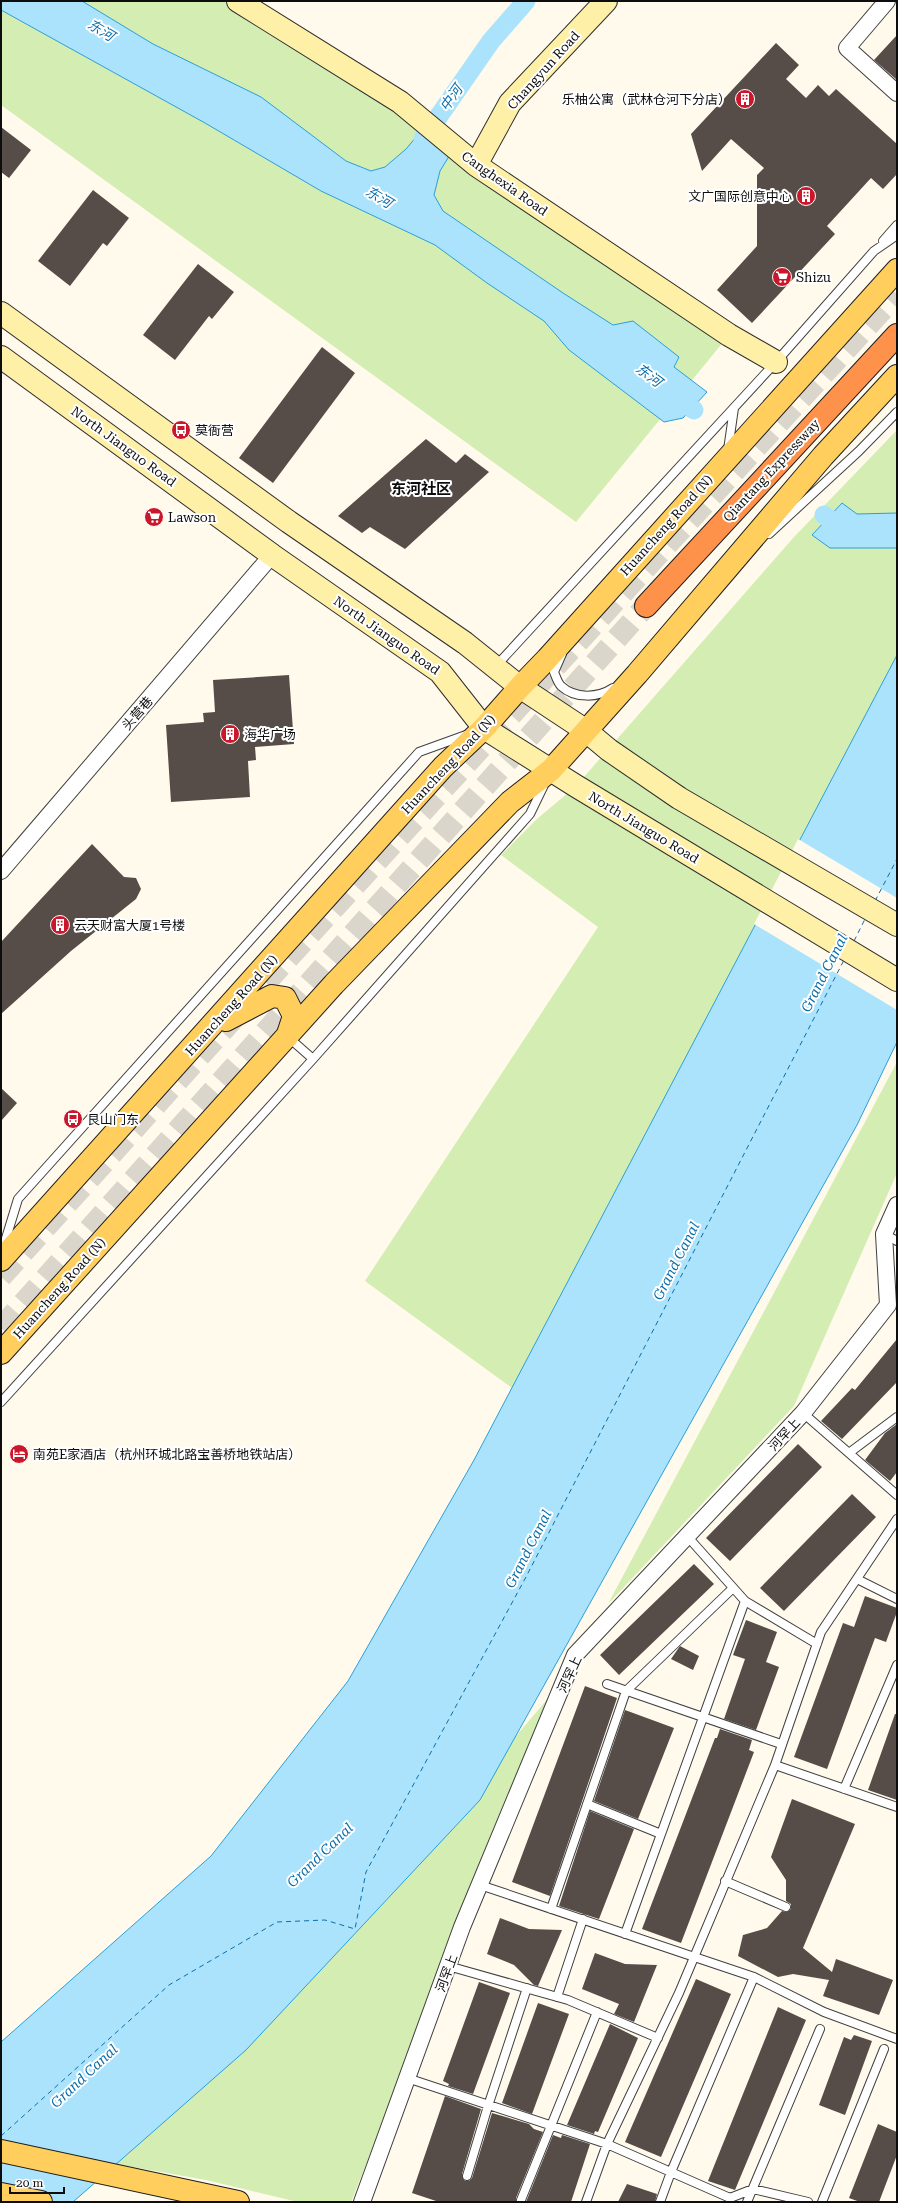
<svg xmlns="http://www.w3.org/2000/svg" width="898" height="2203" font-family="'Roboto Serif','Noto Sans SC',serif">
  <rect width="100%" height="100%" fill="#fffaec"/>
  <path fill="#d4edb2" d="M1 1H238L729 335 576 522 1 105Z
    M897 430V655L512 1388 365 1281 598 927 501 855 537 819 576 786 794 537Z
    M897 1062V1173L794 1406 608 1604Z
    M555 1690 351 2202H298L206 2180 116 2164 289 2004Z"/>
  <path fill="#abe3fc" stroke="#2b9fda" d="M1 1H82L153 44 261 97 346 161 371 171 385 167 406 149 422 130 451 153 440 171 434 195 443 211 563 293 613 325 633 321 679 357 674 367 707 392 683 418 664 422 569 350 544 321 487 283 435 245 321 191 205 123 1 10Z
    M842 503 857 514 897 513V548H830L812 535Z
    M897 655V1042L857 1125 480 1800 246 2050 73 2202H1V2042L211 1856 348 1681 474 1460Z"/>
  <path fill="#fffaec" d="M798 839 897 898V1010L754 924Z"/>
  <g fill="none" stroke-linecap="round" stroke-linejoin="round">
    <path stroke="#abe3fc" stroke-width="19" d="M423 139 491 41 526 1
      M671 392 694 410
      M824 515 849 534 897 532"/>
    <path stroke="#0a6eaa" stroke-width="1" stroke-dasharray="5 4" stroke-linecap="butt" d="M875 901 897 859
      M854 941 865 919
      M1 2136 169 1985 277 1922 325 1920 355 1929 366 1872 526 1577 844 960"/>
  </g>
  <path fill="#564d48" d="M897 35V80L874 60Z
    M776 43 799 65 786 79 806 98 818 85 829 96 836 89 897 144V174L883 189 871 178 827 226 835 234 752 323 717 290 757 246V175L764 168 731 139 702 171 691 134Z
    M1 127 31 150 9 178 1 172Z
    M93 190 129 218 107 246 103 243 70 286 38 261Z
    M198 264 234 292 212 319 209 316 175 360 143 335Z
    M322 347 355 373 273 483 239 458Z
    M426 439 456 463 465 454 489 472 405 549 370 527 362 533 338 516Z
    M289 675 294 744 255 747 256 760 248 761 250 797 171 802 166 725 204 722 203 713 215 712 213 680Z
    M92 844 124 877 136 878 141 889 136 899 71 951 1 1014V942Z
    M1 1088 17 1103 1 1121Z
    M897 1339V1382L842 1439 821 1421 852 1388 855 1390Z
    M897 1424V1472L890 1481 865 1460 885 1433Z
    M798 1444 822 1467 730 1561 706 1538Z
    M852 1494 876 1517 784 1611 760 1588Z
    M694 1564 714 1584 619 1675 600 1655Z
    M865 1596 897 1608V1612L886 1642 875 1638 827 1769 794 1757 843 1623 854 1627Z
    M746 1620 777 1632 766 1662 779 1667 756 1730 724 1719 745 1659 733 1655Z
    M680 1646 699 1656 693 1670 671 1659Z
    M585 1686 617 1698 550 1896 512 1882Z
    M625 1710 674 1728 638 1819 594 1801Z
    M895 1714H897V1800L868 1790Z
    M720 1729 752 1740 749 1750 754 1752 681 1943 642 1929 715 1738H717Z
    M792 1799 855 1824 803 1948 832 1972 836 1959 893 1980 879 2015 823 1996 829 1980 793 1974 778 1977 738 1956 743 1935 767 1928 782 1911 787 1912 791 1909V1904L786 1901V1880L771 1857Z
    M590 1811 634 1829 599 1919 559 1906Z
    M500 1918 529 1929 562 1930 538 1986 534 1985 514 1965 487 1954Z
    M595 1953 625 1964 657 1965 634 2022 614 2014 619 2004 582 1989Z
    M696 1979 731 1994 661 2157 625 2142Z
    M479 1982 510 1993 473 2094 448 2086 449 2084 443 2081Z
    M538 2003 569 2014 532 2114 502 2103Z
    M778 2007 806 2020 735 2190 708 2181Z
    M610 2024 638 2038 598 2132 595 2131 594 2134 567 2125Z
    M854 2035 872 2041 845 2115 819 2105 844 2037 851 2040Z
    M445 2096 481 2109 462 2174 465 2181H469L472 2178 492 2113 529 2124 534 2129 543 2132 516 2198V2202H439L412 2193Z
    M878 2124 897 2132V2155L879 2202H860L849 2198Z
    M553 2135 561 2138 562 2135 590 2144 571 2202H526Z
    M627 2184 657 2194 655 2202H618Z"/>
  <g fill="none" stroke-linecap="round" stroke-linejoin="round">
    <path stroke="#dbd6cb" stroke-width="22" stroke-dasharray="22 11" stroke-linecap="butt" d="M1 1277 280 967 897 294
      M1 1328 646 606"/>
    <g stroke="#404040" stroke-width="10">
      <path id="lane" d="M883 241 897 225
        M728 450 734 408
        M769 534 859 451 897 412
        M562 654 554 672C556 677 558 683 561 686 575 699 598 698 613 688
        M496 666 776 362 874 251 897 235
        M288 1037 313 1059
        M884 1234 897 1241
        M3 1248 18 1199 419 752 466 735
        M1 1402 313 1059 530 814 545 783
        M803 1413 897 1495
        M849 1453 897 1417
        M687 1536 745 1601 817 1644
        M857 1579 897 1599
        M607 1684 781 1744
        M775 1765 897 1807
        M844 1789 897 1665
        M587 1804 661 1834
        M725 1881 786 1907
        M480 1885 754 1977 824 2012 897 2039
        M551 1909 626 1691 733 1588
        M625 1934 745 1601
        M448 1966 568 2000 658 2038
        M557 1997 583 1919
        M407 2078 607 2144 730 2198 753 2189 808 2202
        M467 2176 488 2106 527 1988
        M521 2200 597 2012
        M586 2202 607 2144 679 1993 775 1765 821 1632 897 1519
        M660 2202 671 2172 754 1977
        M747 2202 820 2029
        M822 2202 884 2049"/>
    </g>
    <g stroke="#404040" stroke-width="18">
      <path id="street" d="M887 1 847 48 897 93
        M1 871 272 555
        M362 2202 462 1927 575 1655 803 1413 888 1305 884 1234 897 1205"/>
    </g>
    <g stroke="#2f2f2f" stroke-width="24">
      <path id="secondary" d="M238 1 400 102 476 165 729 335 776 362
        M476 165 510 103 606 1
        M1 313 289 522 465 643 520 687 585 730 609 750 679 798 897 925
        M1 357 272 555 440 672 484 728 576 786 897 980"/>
    </g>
    <g stroke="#1e1e1e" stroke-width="24">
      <path id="primary" d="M226 1020 272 996 285 998 294 1016 287 1037
        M1 1260 443 767 484 728 520 687 547 659 897 270
        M1 1353 334 984 510 802 551 770 637 674 823 456 897 376
        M1 2151 238 2202
        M1 2194 41 2202"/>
    </g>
    <g stroke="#1e1e1e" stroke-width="24">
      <path id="highway" d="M646 606 897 335"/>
    </g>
    <use href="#lane" stroke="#fff" stroke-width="8"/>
    <use href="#street" stroke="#fff" stroke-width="16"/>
    <use href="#secondary" stroke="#fff0a7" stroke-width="22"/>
    <use href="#primary" stroke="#ffce5c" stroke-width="22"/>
    <use href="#highway" stroke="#ff924a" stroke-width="22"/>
  </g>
  <defs>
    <g id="building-disc" transform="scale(1)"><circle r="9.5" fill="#ca172b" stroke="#fff"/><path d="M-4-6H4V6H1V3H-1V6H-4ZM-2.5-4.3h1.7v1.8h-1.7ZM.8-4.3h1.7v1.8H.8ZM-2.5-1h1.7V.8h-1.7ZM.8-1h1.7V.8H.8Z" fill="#fff"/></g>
    <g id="supermarket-disc" transform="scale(1)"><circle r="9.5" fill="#ca172b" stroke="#fff"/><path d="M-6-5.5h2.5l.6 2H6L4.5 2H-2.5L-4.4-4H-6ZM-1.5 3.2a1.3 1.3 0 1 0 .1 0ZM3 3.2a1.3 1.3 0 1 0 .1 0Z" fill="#fff"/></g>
    <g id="bus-disc" transform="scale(1)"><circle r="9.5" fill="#ca172b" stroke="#fff"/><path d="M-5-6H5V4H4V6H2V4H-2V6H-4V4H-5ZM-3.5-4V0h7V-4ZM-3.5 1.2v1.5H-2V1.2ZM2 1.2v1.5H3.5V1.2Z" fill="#fff"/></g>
    <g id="hotel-disc" transform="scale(1)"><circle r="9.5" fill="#ca172b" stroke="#fff"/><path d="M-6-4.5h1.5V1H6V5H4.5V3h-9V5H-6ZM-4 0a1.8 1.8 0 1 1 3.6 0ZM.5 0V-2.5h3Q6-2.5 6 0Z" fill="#fff"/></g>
  </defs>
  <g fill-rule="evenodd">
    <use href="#building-disc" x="745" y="99"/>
    <use href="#building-disc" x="806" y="196"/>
    <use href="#supermarket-disc" x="782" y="277"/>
    <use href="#bus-disc" x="181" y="430"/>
    <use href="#supermarket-disc" x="154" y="517"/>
    <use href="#building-disc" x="230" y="734"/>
    <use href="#building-disc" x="60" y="925"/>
    <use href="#bus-disc" x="73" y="1119"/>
    <use href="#hotel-disc" x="19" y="1454"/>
  </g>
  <g text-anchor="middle" stroke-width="4" stroke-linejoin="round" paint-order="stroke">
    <g font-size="13" fill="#0d0d0d" stroke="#fff">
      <text transform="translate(543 70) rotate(-48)" y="5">Changyun Road</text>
      <text transform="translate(505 183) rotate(35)" y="5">Canghexia Road</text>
      <text transform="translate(124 446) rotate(36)" y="5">North Jianguo Road</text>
      <text transform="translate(771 470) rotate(-47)" y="5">Qiantang Expressway</text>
      <text transform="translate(666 525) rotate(-48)" y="5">Huancheng Road (N)</text>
      <text transform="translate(387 635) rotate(35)" y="5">North Jianguo Road</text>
      <text transform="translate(137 713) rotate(-49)" y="5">头营巷</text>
      <text transform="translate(448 764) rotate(-47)" y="5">Huancheng Road (N)</text>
      <text transform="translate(644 827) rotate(31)" y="5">North Jianguo Road</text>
      <text transform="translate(231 1005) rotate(-48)" y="5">Huancheng Road (N)</text>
      <text transform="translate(59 1288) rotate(-48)" y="5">Huancheng Road (N)</text>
      <text transform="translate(784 1434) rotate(-47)" y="5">河罕上</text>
      <text transform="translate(569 1674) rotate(-65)" y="5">河罕上</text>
      <text transform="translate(446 1973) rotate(-70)" y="5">河罕上</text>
    </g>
    <g font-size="13" fill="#0d0d0d" stroke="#fff" text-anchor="start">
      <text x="731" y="104" text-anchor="end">乐柚公寓（武林仓河下分店）</text>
      <text x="792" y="201" text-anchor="end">文广国际创意中心</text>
      <text x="796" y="282">Shizu</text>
      <text x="195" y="435">莫衙营</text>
      <text x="168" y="522">Lawson</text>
      <text x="244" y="739">海华广场</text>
      <text x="74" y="930">云天财富大厦1号楼</text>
      <text x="87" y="1124">艮山门东</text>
      <text x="33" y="1459">南苑E家酒店（杭州环城北路宝善桥地铁站店）</text>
    </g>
    <g font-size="14" font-style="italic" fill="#0a6eaa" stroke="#fff">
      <text transform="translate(101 30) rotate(31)" y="5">东河</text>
      <text transform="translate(451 98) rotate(-55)" y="5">中河</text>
      <text transform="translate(379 197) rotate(31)" y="5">东河</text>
      <text transform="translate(649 375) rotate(37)" y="5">东河</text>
      <text transform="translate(824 973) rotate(-63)" y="5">Grand Canal</text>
      <text transform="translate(676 1261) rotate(-63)" y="5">Grand Canal</text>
      <text transform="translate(528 1549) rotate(-63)" y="5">Grand Canal</text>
      <text transform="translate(320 1855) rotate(-44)" y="5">Grand Canal</text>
      <text transform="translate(84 2076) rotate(-43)" y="5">Grand Canal</text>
    </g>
    <g font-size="15" font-weight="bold" fill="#0d0d0d" stroke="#fff">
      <text x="421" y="494">东河社区</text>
    </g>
  </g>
  <rect width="898" height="2203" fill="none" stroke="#0d0d0d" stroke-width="4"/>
  <path d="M10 2187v6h54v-6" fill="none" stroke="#0d0d0d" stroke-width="2"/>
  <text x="16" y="2187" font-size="12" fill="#0d0d0d" stroke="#ffffff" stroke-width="3" paint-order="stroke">20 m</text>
</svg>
